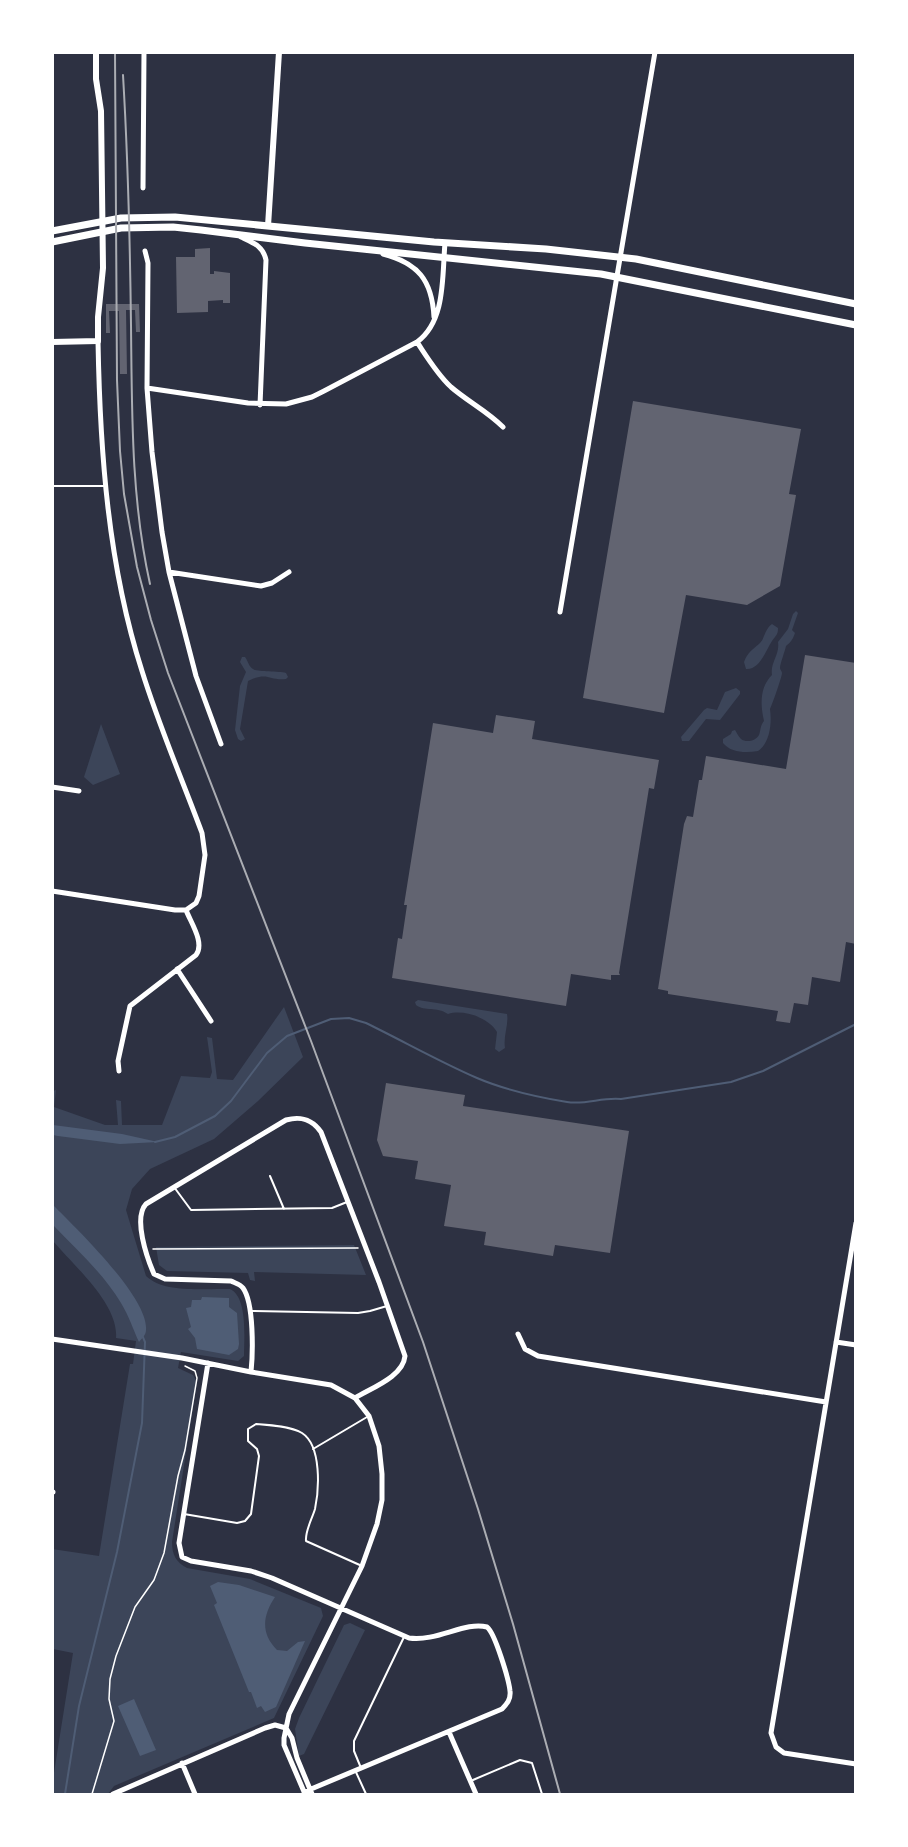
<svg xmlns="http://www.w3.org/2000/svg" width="908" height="1847" font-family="Lora,serif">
  <rect width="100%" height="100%" fill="#2d3142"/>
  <path fill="#3c4559" d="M796 611 798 613 792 630 795 633C793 639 791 642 786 646 785 651 780 664 780 668 780 670 782 671 782 673 782 677 772 705 770 709 772 723 770 743 758 751 746 753 731 753 723 743V739L731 734 732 731 735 730C737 733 738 736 741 739 746 743 756 741 759 735 761 729 760 726 764 721 760 704 760 687 772 675 770 662 780 655 778 642L788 629 793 614Z
    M772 624 778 628C778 635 776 635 772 641 766 650 760 670 746 669L744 662C748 652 752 650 759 644 765 639 764 630 772 624Z
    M242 657H245C248 661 249 667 253 669 256 672 278 671 286 673L288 677 286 679C269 681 268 671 248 681L240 729 245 739 241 741 238 739 235 730 240 686 246 672 240 662Z
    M736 688 740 691V694L720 720 706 719 689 741H682L681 737 704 710 707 708 717 710 725 692Z
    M101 724 120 774 93 785 84 777Z
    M418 1000 507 1014C509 1024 503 1036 505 1048L499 1052 495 1049 497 1032C489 1018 464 1009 448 1014 436 1006 425 1012 416 1005L415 1002Z
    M284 1007 303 1057 258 1101 214 1139 150 1169 132 1189 126 1210 146 1276C165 1294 205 1288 230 1289 248 1297 244 1339 244 1356L238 1361 181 1352 178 1368 193 1375 197 1382 172 1542C172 1555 176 1562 187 1568L250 1579 321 1608 323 1616 274 1718 114 1786 108 1794H53V1779L73 1653 53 1649 52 1549 99 1556 130 1364H133L136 1341 116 1338C119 1304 73 1265 53 1241V1091L56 1090 54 1107 105 1125H118L116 1100 121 1101 122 1125H162L181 1076 210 1078 212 1072 207 1037 212 1038 217 1079 233 1080Z
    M354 1245 366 1275 254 1272 255 1281 250 1280 248 1273 167 1271 159 1265 156 1247Z
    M350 1623 365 1630 304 1754 299 1756 295 1729 299 1718 344 1625Z"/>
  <path fill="#4f5d75" d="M53 1125 122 1134 158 1142 120 1144 58 1136 53 1135Z
    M53 1205C76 1228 149 1298 146 1330 146 1335 142 1338 139 1342 133 1329 129 1316 121 1303 103 1273 76 1249 53 1225Z
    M202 1297 229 1298V1307L237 1313 239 1344 238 1349 229 1355 197 1349 195 1338 188 1329 191 1327 186 1308 191 1307 192 1300H201Z
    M218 1582 239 1585 275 1597C263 1615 260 1633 277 1650L287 1651 298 1642 305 1641 276 1707 265 1712 261 1706 257 1708 251 1692H249L214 1605 217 1603 210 1586Z
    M134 1699 156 1750 140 1756 118 1706Z"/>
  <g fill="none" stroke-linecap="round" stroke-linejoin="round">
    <path stroke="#4f5d75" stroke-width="2" d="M155 1142 175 1137 215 1116 231 1101 267 1053 287 1036 331 1019 349 1018 366 1023C403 1041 440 1062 477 1078 505 1090 537 1097 567 1102 586 1105 602 1097 621 1099L731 1082 763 1071 856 1024
      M65 1794 79 1706 117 1552 142 1423 145 1342 142 1335"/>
  </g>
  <path fill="#626471" d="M210 248V274H214V271L230 273V303H223V300L208 301V312L177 313 176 257H195V249Z
    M106 304H139L140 332H136L135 310H126L127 374H120L119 311H109L110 333H106Z
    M633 401 801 429 789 494 796 495 780 586 747 605 686 595 664 713 583 698Z
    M805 655 856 663V944L846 942 840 982 812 977 808 1005 794 1003 790 1023 776 1021 778 1011 668 994V991L658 989 684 824 687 816 693 817 699 780H702L706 756 786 769Z
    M496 715 535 721 532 739 659 760 654 789 649 788 619 973 620 975H611V980L571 974 566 1006 392 978 398 938 402 939 407 905H404L433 723 493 733Z
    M386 1083 465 1095 463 1106 629 1131 610 1253 555 1245 553 1256 484 1245 486 1232 444 1226 451 1185 415 1179 418 1161 383 1156 377 1140Z"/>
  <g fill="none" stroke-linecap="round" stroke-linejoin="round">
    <path stroke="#fff" stroke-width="1.5" d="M153 1249 358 1248
      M92 1794 114 1721 109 1699 110 1679 116 1656 135 1607 154 1580 164 1553 178 1476 185 1450 197 1378 195 1371 185 1366"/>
    <path stroke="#fff" stroke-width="2" d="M52 486H104
      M270 1176 284 1209
      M174 1187 191 1210 332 1208 347 1202
      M252 1311 358 1313 370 1311 387 1306
      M313 1449 367 1417
      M184 1514 237 1523 245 1521 251 1514 259 1456 257 1449 248 1441V1429L256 1424C269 1425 290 1426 302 1433 322 1446 319 1490 315 1509 312 1519 305 1531 306 1541L362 1566
      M361 1768 354 1751V1741L404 1637
      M355 1770 366 1794
      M473 1780 520 1760 532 1763 542 1794
      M238 1794H247"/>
    <path stroke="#fff" stroke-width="5" d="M143 188 144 52
      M241 237C254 243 263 246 266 260L260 405
      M145 251 148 263 147 388 152 452 162 532 169 572 196 676 221 744
      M383 254C418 263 432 280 434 317
      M98 341C100 452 108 565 142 671 159 726 182 779 202 833L205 855 199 896 196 903 186 910
      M417 342C427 357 437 374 451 387 467 401 487 411 503 427
      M147 388 248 403 286 404 312 397 324 391 417 342C446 321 442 276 445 243
      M169 572 261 586 272 583 289 572
      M560 612 655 52
      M52 787 79 791
      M52 891 175 910H186
      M177 969 211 1021
      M119 1071 118 1061 130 1006 196 955C205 943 191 923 186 910
      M856 1223 771 1733 776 1747 784 1753 856 1764
      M518 1334 525 1349 538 1356 826 1402
      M52 1339 182 1358 251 1372 331 1385 355 1398 369 1416 379 1446 382 1474V1500L377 1524 362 1566 289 1714 284 1738V1745L305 1794
      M836 1342 856 1345
      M208 1363 179 1543 182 1557 191 1561 251 1571 272 1578 409 1638C437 1642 465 1621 487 1627 495 1633 509 1680 510 1691 511 1699 507 1704 502 1709L304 1792
      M251 1372C253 1353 254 1303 243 1288 240 1284 235 1283 231 1281L165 1279 154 1274C147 1258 133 1218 146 1204L286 1120C301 1116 312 1119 321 1132L379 1282 405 1356C403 1377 371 1388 355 1398
      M52 1492H53
      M286 1728 292 1738 297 1758 312 1794
      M449 1732 476 1794
      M182 1763 195 1794
      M113 1794 265 1728 275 1725 286 1728"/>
    <path stroke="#fff" stroke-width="6" d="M268 226 279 52
      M52 342 98 341V317L103 268 101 111 96 79V52"/>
    <path stroke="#fff" stroke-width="7" d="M52 231 121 218 175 217 434 242 546 249 636 259 856 304
      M52 242 121 228 173 227 201 230 305 243 601 274 856 325"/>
    <path stroke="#abadb3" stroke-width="2" d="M115 52 117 380 120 451 124 494 137 567 151 620 168 673 311 1041 423 1342 478 1509 513 1624 560 1794
      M123 75C128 159 130 242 131 325 132 412 131 499 150 584"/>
  </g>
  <rect width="908" height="1847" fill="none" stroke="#ffffff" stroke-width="108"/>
</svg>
